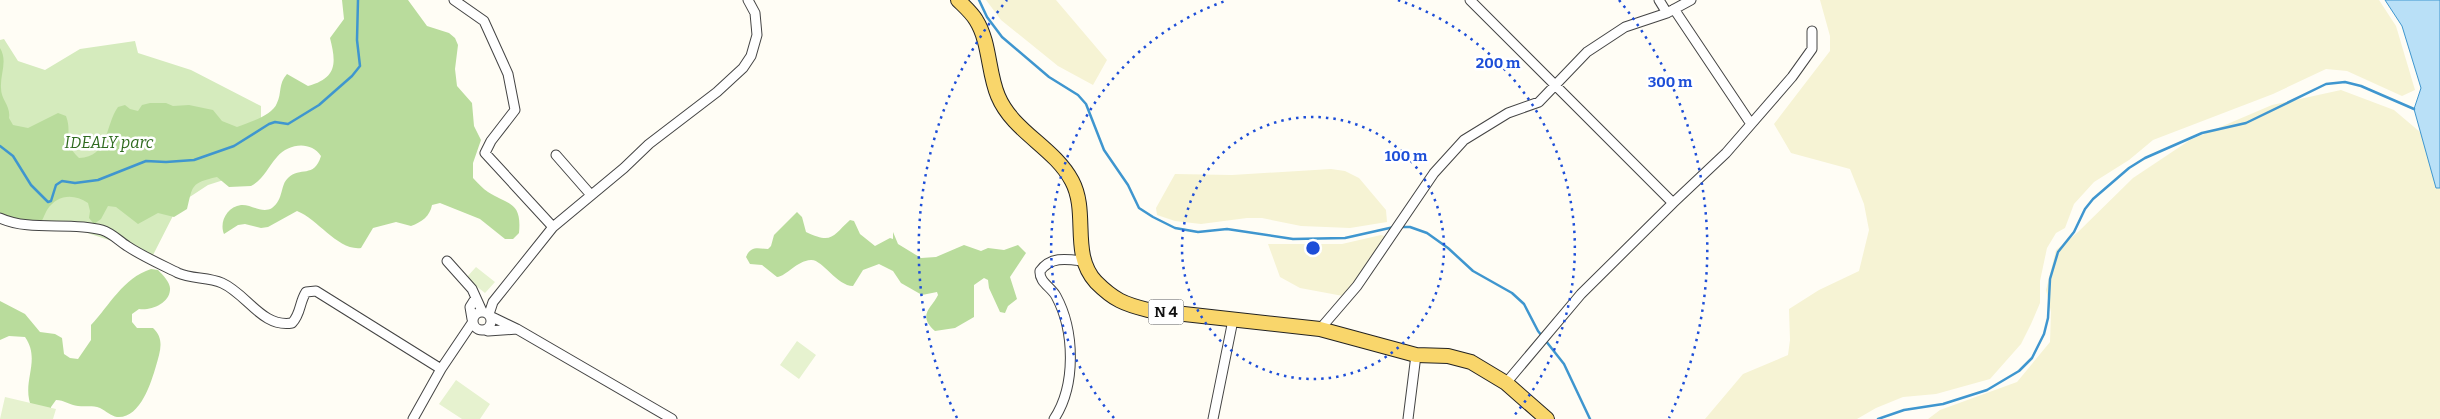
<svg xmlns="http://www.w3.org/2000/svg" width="2440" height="419" font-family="Bitter,serif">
  <rect width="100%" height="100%" fill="#fffdf5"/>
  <path fill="#f6f3d4" d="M986 0H1056L1107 60 1093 85 1058 66 1001 20Z
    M1820 0H2379L2396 26 2415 90 2402 96 2347 71 2326 69 2273 94 2153 140 2129 160 2094 182 2074 204 2065 228 2056 233 2047 248 2040 281V303L2031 324 2021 344 1990 379 1936 394 1903 397 1876 408 1857 419H1705L1743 374 1788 355 1790 340 1789 309 1819 290 1859 271 1869 230 1864 204 1850 169 1791 153 1774 124 1830 51V36Z
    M2341 90 2394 110 2440 149V419H1928L1940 410 2017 382 2050 342 2051 312 2046 290 2056 250 2078 232 2133 178 2190 140 2272 105Z
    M1331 169 1345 171 1359 178 1386 210 1387 222 1350 228 1301 226 1262 218H1247L1201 224 1175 221 1157 215 1156 208 1175 174 1232 175Z
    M1381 235 1387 237 1343 296 1300 288 1280 277 1268 244H1342Z"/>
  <path fill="#d5ebbd" d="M4 39 18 61 45 70 80 49 135 41 138 53 191 70 261 106V148L233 177 208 185 179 204 151 259 124 245 54 222 16 217 0 206V40Z"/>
  <path fill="#b9dc9c" d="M342 0H408L427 26 449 33 455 38 458 45 455 69 457 86 472 103 474 126 481 140 473 163V178C478 183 483 189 488 192 509 205 522 202 519 233L513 239H505L480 219 440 203 432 205C430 216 422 222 411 226L396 222 373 228 361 248C338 251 318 219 297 211L268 227 261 228 245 224 238 225 224 234C219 222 227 207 241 205 251 204 262 214 272 208 284 199 280 185 288 178 300 166 314 179 321 156 311 141 289 143 277 157 267 168 265 178 251 186L229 187 217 177C190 183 193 186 187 209L174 217 158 213 138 224 116 207 108 206 101 219 94 224 89 218 90 211 88 203C73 193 57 195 47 210 44 215 43 221 39 224 35 228 30 229 25 230L0 214V48C8 61 0 74 1 88 1 100 11 106 9 118L13 125 28 128 58 113 66 116C73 134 61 141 79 158 109 157 105 125 118 107L125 105 130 109 138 111 142 105 150 103H166L173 106 189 105 213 110 222 121 237 127C249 122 272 116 277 103 282 93 278 84 287 74L308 86C338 78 336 62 330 38L344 19Z
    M797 212 802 217 806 232C833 245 833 235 850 220L854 221 860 234 875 246 890 238 893 239V232L898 244 921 258 936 257 964 245 981 251 988 248 1004 250 1018 245 1026 253 1010 277 1017 299 1008 306 1005 313 1000 312 989 288 988 280 984 278 974 285V317L955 328 935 331C917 315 931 309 938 295L937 292 922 295 901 283 893 271 879 264 863 270 853 286C837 286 822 259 811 260 796 261 787 276 777 277L762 265 750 264 746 257C751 245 759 249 768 249L771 246 774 235Z
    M151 269 158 270C163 275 171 283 170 290 169 304 150 311 139 309L132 314V322L137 328H153C165 339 160 352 156 366 151 383 140 419 117 417 111 416 106 411 100 408 92 405 86 407 78 406 70 405 64 400 56 400L51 407V414L32 408C20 383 42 361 25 337L9 336 0 340V301L25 314 40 332 55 334 62 338 64 354 70 358 78 359 91 340V325C110 305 123 278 151 269Z"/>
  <path fill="#e6f2cf" d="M476 267 495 282 485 293 466 278Z
    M797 341 816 355 799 379 780 365Z
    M456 380 490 404 480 419H462L439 404Z
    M5 397 56 409 53 419H0Z"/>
  <path fill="#b9e0f7" stroke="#3f96cf" d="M2385 0H2440V188H2436L2414 109 2421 88 2402 26Z"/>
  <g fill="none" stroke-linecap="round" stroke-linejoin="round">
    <path stroke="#3f96cf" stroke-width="2.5" d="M979 0 987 17 1002 37 1049 77 1078 95 1086 104 1104 150 1128 185 1139 208 1153 217 1175 228 1198 232 1227 229 1293 239 1345 238 1394 227
      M0 146 13 156 31 185 48 202 51 201 56 185 62 181 75 183 98 180 146 161 166 162 194 160 234 146 269 124 275 122 288 124 319 105 352 76 360 66 357 40 358 0
      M1400 227H1410L1427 233 1448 248 1473 271 1512 293 1524 304 1538 331 1564 364 1590 419
      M1878 419 1904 410 1943 404 1987 390 2019 371 2032 358 2044 334 2048 318 2050 279 2058 252 2074 232 2085 209 2093 199 2129 168 2145 158 2202 133 2246 123 2326 84 2345 82 2361 86 2414 109"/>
    <g stroke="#444" stroke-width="11">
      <path id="street" d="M454 0 484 21 508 74 515 110 491 141 485 153 553 227
        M1470 0 1673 203 1581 294 1506 383
        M1659 0 1667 13
        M1674 9 1751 124
        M556 155 591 195
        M1673 203 1726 153 1792 77 1812 49V31
        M0 218C31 232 69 221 102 230 112 233 119 241 127 246 142 256 162 265 178 273 191 279 208 277 222 283 247 294 262 328 292 323 301 314 299 303 306 292L316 291 441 369
        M447 261 472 289 482 311
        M473 321a9 9 0 1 1 18 0a9 9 0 1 1-18 0Z
        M489 314 493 302 553 227 624 168 649 144 717 92 743 68 751 56 757 35 755 13 748 0
        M490 316 517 329 672 419
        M472 319 470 307 475 299
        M1320 329 1357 286 1434 173 1464 140 1508 113 1539 102 1587 52 1625 27 1667 13 1691 0
        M485 330 488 331 517 329
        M413 419 441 369 472 323
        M1054 419C1076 386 1075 331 1056 296 1051 287 1039 282 1040 271 1051 256 1067 259 1083 261
        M1213 419 1233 320
        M1408 419 1416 355"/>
    </g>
    <g stroke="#222" stroke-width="16">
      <path id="primary" d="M958 0C964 6 972 13 976 20 990 42 988 73 998 96 1013 132 1054 147 1072 181 1089 213 1070 254 1096 282 1114 300 1124 304 1148 310L1320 329 1416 355 1448 356 1471 362 1506 383 1547 419"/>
    </g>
    <use href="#street" stroke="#fff" stroke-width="9"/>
    <use href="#primary" stroke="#f9d66b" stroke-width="14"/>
  </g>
  <g fill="none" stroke="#1d4ed8" stroke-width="2.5" stroke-dasharray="2.5 5">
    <circle cx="1313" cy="248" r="131"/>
    <path d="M1114 418A262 262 0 0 1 1228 0M1398 0A262 262 0 0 1 1512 418"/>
    <path d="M957 418A394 394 0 0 1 1007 0M1619 0A394 394 0 0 1 1669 418"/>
  </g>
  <g text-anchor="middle" stroke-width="5" stroke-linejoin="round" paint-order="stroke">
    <rect fill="#fff" stroke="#585858" stroke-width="1" x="1148.5" y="299.5" width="35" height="25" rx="4"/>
    <g font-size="15" font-weight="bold" fill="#111">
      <text x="1166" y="317">N 4</text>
    </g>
    <g font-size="16" font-style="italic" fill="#2f6b1f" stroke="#fff">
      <text x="109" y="148">IDEALY parc</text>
    </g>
  </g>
  <circle cx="1313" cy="248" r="8" fill="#1d4ed8" stroke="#fff" stroke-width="2.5"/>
  <g font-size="15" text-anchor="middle" font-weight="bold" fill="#1d4ed8" stroke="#fff" stroke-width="5" stroke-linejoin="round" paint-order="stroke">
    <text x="1498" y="68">200 m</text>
    <text x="1670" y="87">300 m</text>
    <text x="1406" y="161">100 m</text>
  </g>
</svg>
